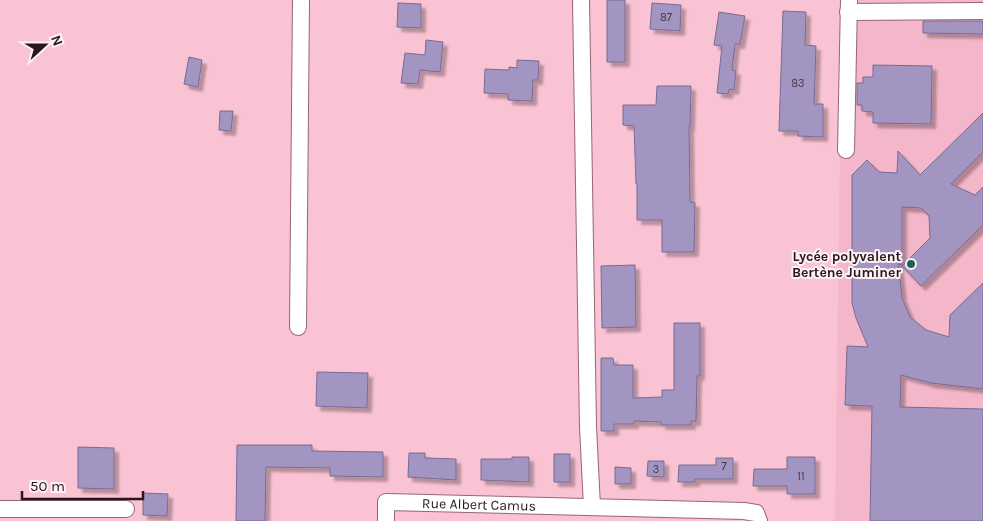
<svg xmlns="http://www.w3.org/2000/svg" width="983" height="521" font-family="Karla,sans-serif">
  <defs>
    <filter id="shadow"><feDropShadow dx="4.5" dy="4.5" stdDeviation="1" flood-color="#0004"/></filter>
  </defs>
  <rect width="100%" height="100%" fill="#fac3d3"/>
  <path fill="#f4b6c9" d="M842 0H983V521H835Z"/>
  <path fill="#a395c2" stroke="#776a94" filter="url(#shadow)" d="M607 0H625V62H607Z
    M398 3 421 4V28L397 27Z
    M652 3 681 5 680 31 650 29Z
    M783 11 806 12 805 45 816 46 814 104H823V137L798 136V131H779Z
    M719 12 745 16 740 44H735L732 70 736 71 734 90 729 89 728 94 717 93 722 46 714 45Z
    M923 21H983V34L923 33Z
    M426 40 443 42 440 72 420 70 418 84 401 83 405 53 425 55Z
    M189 57 202 60 198 87 184 84Z
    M517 60 539 61 538 80H533L532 101 508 100V94L484 93 485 69 509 70V67L517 68Z
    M873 65 932 66 931 124 873 123V112L862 111V105H857V83H863V77H873Z
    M657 86H691L690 127H689L690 202 695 203 694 252H662V220H637V184H636L634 126 623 125V105H656Z
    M220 111H233L231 131 219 130Z
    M983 113V152L951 184 975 195 983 187V225L921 286 902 266 930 238 929 216 921 208 902 207V266L898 262 902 298 910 317 926 330 949 337 950 315 983 283V389L931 383 901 375 900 407 983 409V521H870L872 406 845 405 847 346 868 347 856 318 852 303V175L867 160 879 172 897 173 898 151 920 175Z
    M635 265 636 327 602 328 601 266Z
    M674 323H700V376H697L696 421H691V425H661V422L634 421V424H614V431H601V358H613L614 365H633V398L662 397V390H674Z
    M317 372 368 373 367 408 316 406Z
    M237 445H312V451L383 452V477L330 476V468L266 467 265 521H236Z
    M78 447 114 448V489L78 488Z
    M409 453H425V458L456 459V480L408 477Z
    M554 454H570V482H554Z
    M512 457H529V482L481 480V459H512Z
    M787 457H815V494H787V486H753L754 469H787Z
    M716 458H733V479H695V482H678L679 465H716Z
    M648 461H664V477L647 476Z
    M615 467 631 468V484H615Z
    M143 493 168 494 167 516 143 515Z"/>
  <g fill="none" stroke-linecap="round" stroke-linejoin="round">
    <g stroke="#966675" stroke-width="18">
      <g id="minor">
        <path d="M581 0 588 427 592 507"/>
        <path d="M848 12 983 11"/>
        <path d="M846 150 849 0"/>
        <path d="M298 327 301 0"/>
        <path d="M0 509H126"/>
        <path id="s1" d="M386 521V502L744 511 756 513 759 521"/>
      </g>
    </g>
    <use href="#minor" stroke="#fff" stroke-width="16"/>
  </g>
  <circle fill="#1d6457" stroke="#fdf1f5" stroke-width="2" cx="911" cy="264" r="5"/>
  <g text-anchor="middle" stroke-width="4" stroke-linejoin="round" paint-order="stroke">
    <g font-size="11" fill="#483646">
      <text x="666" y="21">87</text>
      <text x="798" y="87">83</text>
      <text x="724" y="470">7</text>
      <text x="656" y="473">3</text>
      <text x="801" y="480">11</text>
    </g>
    <g font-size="14" font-weight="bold" fill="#29161d" stroke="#fdf1f5" text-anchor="end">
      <text x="901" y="261">Lycée polyvalent<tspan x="901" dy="16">Bertène Juminer</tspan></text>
    </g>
    <g font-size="14" fill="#29161d" stroke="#fdf1f5">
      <text dy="5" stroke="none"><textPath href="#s1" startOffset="112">Rue Albert Camus</textPath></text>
    </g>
  </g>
  <g transform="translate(45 45) rotate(69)" stroke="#fdf1f5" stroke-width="4" paint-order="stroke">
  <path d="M0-4L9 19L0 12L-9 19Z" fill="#29161d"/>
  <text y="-8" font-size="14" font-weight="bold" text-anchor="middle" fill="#29161d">N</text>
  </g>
  <path d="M22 491v8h121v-8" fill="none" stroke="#29161d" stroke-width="2.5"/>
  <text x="30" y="491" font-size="15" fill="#29161d" stroke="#fdf1f5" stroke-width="4" paint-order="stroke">50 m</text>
</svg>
